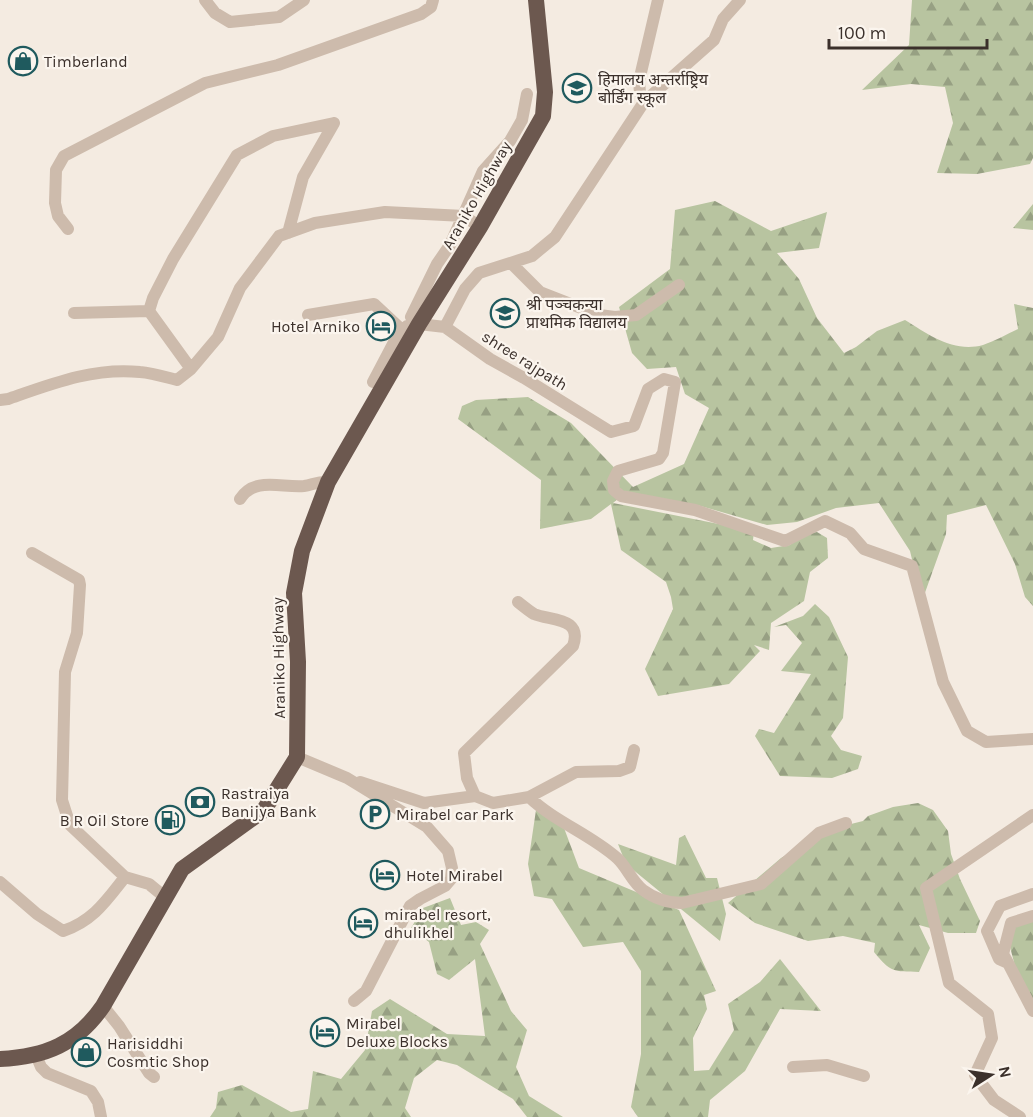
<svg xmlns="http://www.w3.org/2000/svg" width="1033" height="1117" font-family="Karla,'Noto Sans Devanagari',sans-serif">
  <defs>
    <pattern id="forest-firs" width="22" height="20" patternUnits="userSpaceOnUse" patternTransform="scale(1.5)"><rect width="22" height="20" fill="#b8c4a0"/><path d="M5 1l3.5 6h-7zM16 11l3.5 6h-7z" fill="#97a083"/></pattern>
  </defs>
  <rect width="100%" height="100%" fill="#f4ebe1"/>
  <path fill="url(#forest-firs)" d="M912 0H1033V158L1030 164 977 174 937 173 953 123 945 87 911 84 862 90 909 45Z
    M715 201 771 231 827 212 819 248 777 253 799 279 817 318 844 353 856 347 877 331 905 320C929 335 954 353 983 345 995 341 1007 334 1018 329L1014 304 1033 308V606L1025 597 1015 564 986 505 947 515 946 534 922 601 910 551 879 503 836 508 797 522 767 525 697 505 620 497 613 503 754 531 753 540 771 548 790 545 797 535 817 532 827 538 828 558 810 572 804 601 771 623 769 650 754 645 760 651 729 684 658 696 645 669 673 609 671 597 666 582 621 550 611 504 591 519 540 529 541 480 458 419 462 406 476 400 528 397 571 423 633 487 684 464 709 408 685 394 676 367 647 369 632 353 619 307 670 269 675 210Z
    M1033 204V230L1013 228Z
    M815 604 829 617 848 657 843 718 831 736 841 750 862 756 858 769 832 778 780 776 755 736 759 729 774 733 811 674 781 671 802 643 786 625 774 627 803 616Z
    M918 803 933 810 948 831 951 854 960 879 980 921 976 933H948L919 925 930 948 919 972C893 971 891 973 874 952L875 943 843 936 808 941 755 923 728 903 781 858 831 829 863 821 868 816 893 807Z
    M536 810 564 828 579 868 679 910 716 991 704 995 707 1009 693 1038 694 1071 709 1070 734 1030 728 1004 760 982 780 959 821 1011 780 1009 745 1071 710 1100 708 1117H638L631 1107 641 1054V971L623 942 583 947 552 899 534 896 528 864Z
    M685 835 706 878H717L726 914 720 941 626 864 618 844 676 865 679 838Z
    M450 898 461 925 476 922 489 930 480 944 511 1011 527 1030 516 1067 529 1096 563 1117H527L513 1099 457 1065 437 1060 414 1078 405 1108 411 1117H210L216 1108 218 1092 242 1085 291 1112 308 1109 313 1071 341 1079 365 1050 372 1011 390 999 447 1034 485 1036 475 959 449 980 437 974 429 942 411 928 423 908Z
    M1033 914V1002L1016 970 1009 943 1012 928Z"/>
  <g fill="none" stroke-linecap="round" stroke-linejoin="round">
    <path stroke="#cdbbac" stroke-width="12" d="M205 0 215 13 230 22 279 17 304 0
      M527 94 522 120 510 141 483 171 450 245 437 264 411 317 419 324 445 327 490 359 524 378 611 432 634 426 648 389 664 379 675 382 663 453 659 459 618 471 613 481 614 490 621 496 695 510 785 541 825 521 850 533 864 549 912 566 943 682 967 731 986 742 1033 739
      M644 102 640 93 639 81 658 0
      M68 229 58 216 55 203 56 170 64 156 205 83 278 65 421 14 431 7 433 0
      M288 233 303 177 334 123
      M512 264 540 292 599 315 615 317 636 315 679 285
      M149 311 153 298 173 259 237 155 273 136 334 123
      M74 313 149 311 191 369 218 337 240 288 279 236 315 223 385 212 464 216 480 227
      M308 315 374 304 404 332
      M445 327 465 289 479 273 532 256 555 237 644 102 714 40 723 19 740 0
      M373 382 393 344 407 326
      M0 400 8 399C51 384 94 367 140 372 153 373 165 377 177 380L191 369
      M240 499C255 476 281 488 304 486 312 485 319 481 328 482
      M32 553 79 580 80 585 77 633 65 672 62 800 70 825 125 877 149 884 166 898
      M518 602C523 606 529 611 534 614 551 621 583 617 573 646L464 753 467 778 475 796 493 803 529 797 576 772 619 771 630 767 634 750
      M297 757 347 778 427 827 448 851 452 868 451 879 445 886 420 899 410 906 366 991 354 1001
      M360 782 424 803 475 796
      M529 797C555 822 590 834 617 858 627 867 632 882 643 890 655 899 667 903 682 903L761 884 819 833 846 823
      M0 882 37 914 63 931C93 921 106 901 125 877
      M1033 894 1000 906 987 931 999 959 1008 963 1033 1011
      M1008 963 1003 954 1011 923 1033 916
      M103 1006 119 1026 149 1073 154 1077
      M36 1055 41 1067 47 1073 91 1091 98 1102 101 1117
      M793 1067 827 1065 864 1076
      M1020 1117 994 1100 975 1075 992 1038 988 1014 949 983 926 888 1033 815"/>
    <path stroke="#6c584f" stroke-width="16" d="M0 1059C45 1057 77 1044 103 1006L182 869 264 810 297 757 298 662 294 593 302 551 328 482 419 324 480 227 543 116 545 92 536 0"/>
  </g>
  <defs>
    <g id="shop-ring" transform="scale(1.5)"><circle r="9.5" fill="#fbf5ee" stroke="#1f5a5e" stroke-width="1.5"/><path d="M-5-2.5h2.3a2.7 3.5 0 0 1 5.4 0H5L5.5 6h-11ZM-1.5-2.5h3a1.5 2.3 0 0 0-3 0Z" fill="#1f5a5e"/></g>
    <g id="school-ring" transform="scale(1.5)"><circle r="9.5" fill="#fbf5ee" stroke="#1f5a5e" stroke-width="1.5"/><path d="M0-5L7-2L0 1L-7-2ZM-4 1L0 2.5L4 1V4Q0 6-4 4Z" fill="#1f5a5e"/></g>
    <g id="hotel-ring" transform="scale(1.5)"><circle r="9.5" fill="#fbf5ee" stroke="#1f5a5e" stroke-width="1.5"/><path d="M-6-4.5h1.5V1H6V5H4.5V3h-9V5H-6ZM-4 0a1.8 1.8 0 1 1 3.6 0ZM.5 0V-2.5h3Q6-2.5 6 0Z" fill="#1f5a5e"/></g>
    <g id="bank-ring" transform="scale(1.5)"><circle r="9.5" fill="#fbf5ee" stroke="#1f5a5e" stroke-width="1.5"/><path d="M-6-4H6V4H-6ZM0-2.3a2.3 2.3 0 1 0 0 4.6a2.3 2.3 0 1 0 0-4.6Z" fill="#1f5a5e"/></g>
    <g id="parking-ring" transform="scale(1.5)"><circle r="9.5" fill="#fbf5ee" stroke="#1f5a5e" stroke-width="1.5"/><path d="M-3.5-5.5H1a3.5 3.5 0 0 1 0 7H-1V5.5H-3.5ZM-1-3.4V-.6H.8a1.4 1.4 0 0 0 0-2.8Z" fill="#1f5a5e"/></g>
    <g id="fuel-ring" transform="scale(1.5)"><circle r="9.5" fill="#fbf5ee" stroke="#1f5a5e" stroke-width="1.5"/><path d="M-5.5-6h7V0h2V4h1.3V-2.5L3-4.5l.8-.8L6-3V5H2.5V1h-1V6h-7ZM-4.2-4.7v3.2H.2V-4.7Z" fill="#1f5a5e"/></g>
  </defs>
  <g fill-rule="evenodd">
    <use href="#shop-ring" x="23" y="61"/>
    <use href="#school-ring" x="577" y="88"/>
    <use href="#school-ring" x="505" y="313"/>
    <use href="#hotel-ring" x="381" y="326"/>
    <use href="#bank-ring" x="200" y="802"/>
    <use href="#parking-ring" x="375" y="814"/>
    <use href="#fuel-ring" x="170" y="820"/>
    <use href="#hotel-ring" x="385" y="875"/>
    <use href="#hotel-ring" x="363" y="923"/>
    <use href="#hotel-ring" x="325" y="1032"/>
    <use href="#shop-ring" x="86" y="1052"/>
  </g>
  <g text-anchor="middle" stroke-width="4.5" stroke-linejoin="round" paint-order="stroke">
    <g font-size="16" fill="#3b302b" stroke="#fbf5ee" text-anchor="start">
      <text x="44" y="67">Timberland</text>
      <text x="598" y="85">हिमालय अन्तर्राष्ट्रिय<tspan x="598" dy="18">बोर्डिंग स्कूल</tspan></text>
      <text x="526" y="310">श्री पञ्चकन्या<tspan x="526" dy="18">प्राथमिक विद्यालय</tspan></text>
      <text x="360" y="332" text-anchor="end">Hotel Arniko</text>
      <text x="221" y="799">Rastraiya<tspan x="221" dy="18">Banijya Bank</tspan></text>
      <text x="396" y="820">Mirabel car Park</text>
      <text x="149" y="826" text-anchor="end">B R Oil Store</text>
      <text x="406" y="881">Hotel Mirabel</text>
      <text x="384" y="920">mirabel resort,<tspan x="384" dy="18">dhulikhel</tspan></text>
      <text x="346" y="1029">Mirabel<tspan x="346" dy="18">Deluxe Blocks</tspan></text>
      <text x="107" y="1049">Harisiddhi<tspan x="107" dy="18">Cosmtic Shop</tspan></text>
    </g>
    <g font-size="16" fill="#3b302b" stroke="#fbf5ee">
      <text transform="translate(476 195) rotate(-60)" y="6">Araniko Highway</text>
      <text transform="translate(525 360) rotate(32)" y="6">shree rajpath</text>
      <text transform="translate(278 658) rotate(-91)" y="6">Araniko Highway</text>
    </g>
  </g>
  <g transform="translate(991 1075) rotate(78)" stroke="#fbf5ee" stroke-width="4.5" paint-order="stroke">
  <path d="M0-4.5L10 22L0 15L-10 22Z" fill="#3b302b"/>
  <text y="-9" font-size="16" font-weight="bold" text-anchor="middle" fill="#3b302b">N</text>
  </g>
  <path d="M829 39v9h158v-9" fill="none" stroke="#3b302b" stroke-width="3"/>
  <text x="838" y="39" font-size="18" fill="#3b302b" stroke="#fbf5ee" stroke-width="4.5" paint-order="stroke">100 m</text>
</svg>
